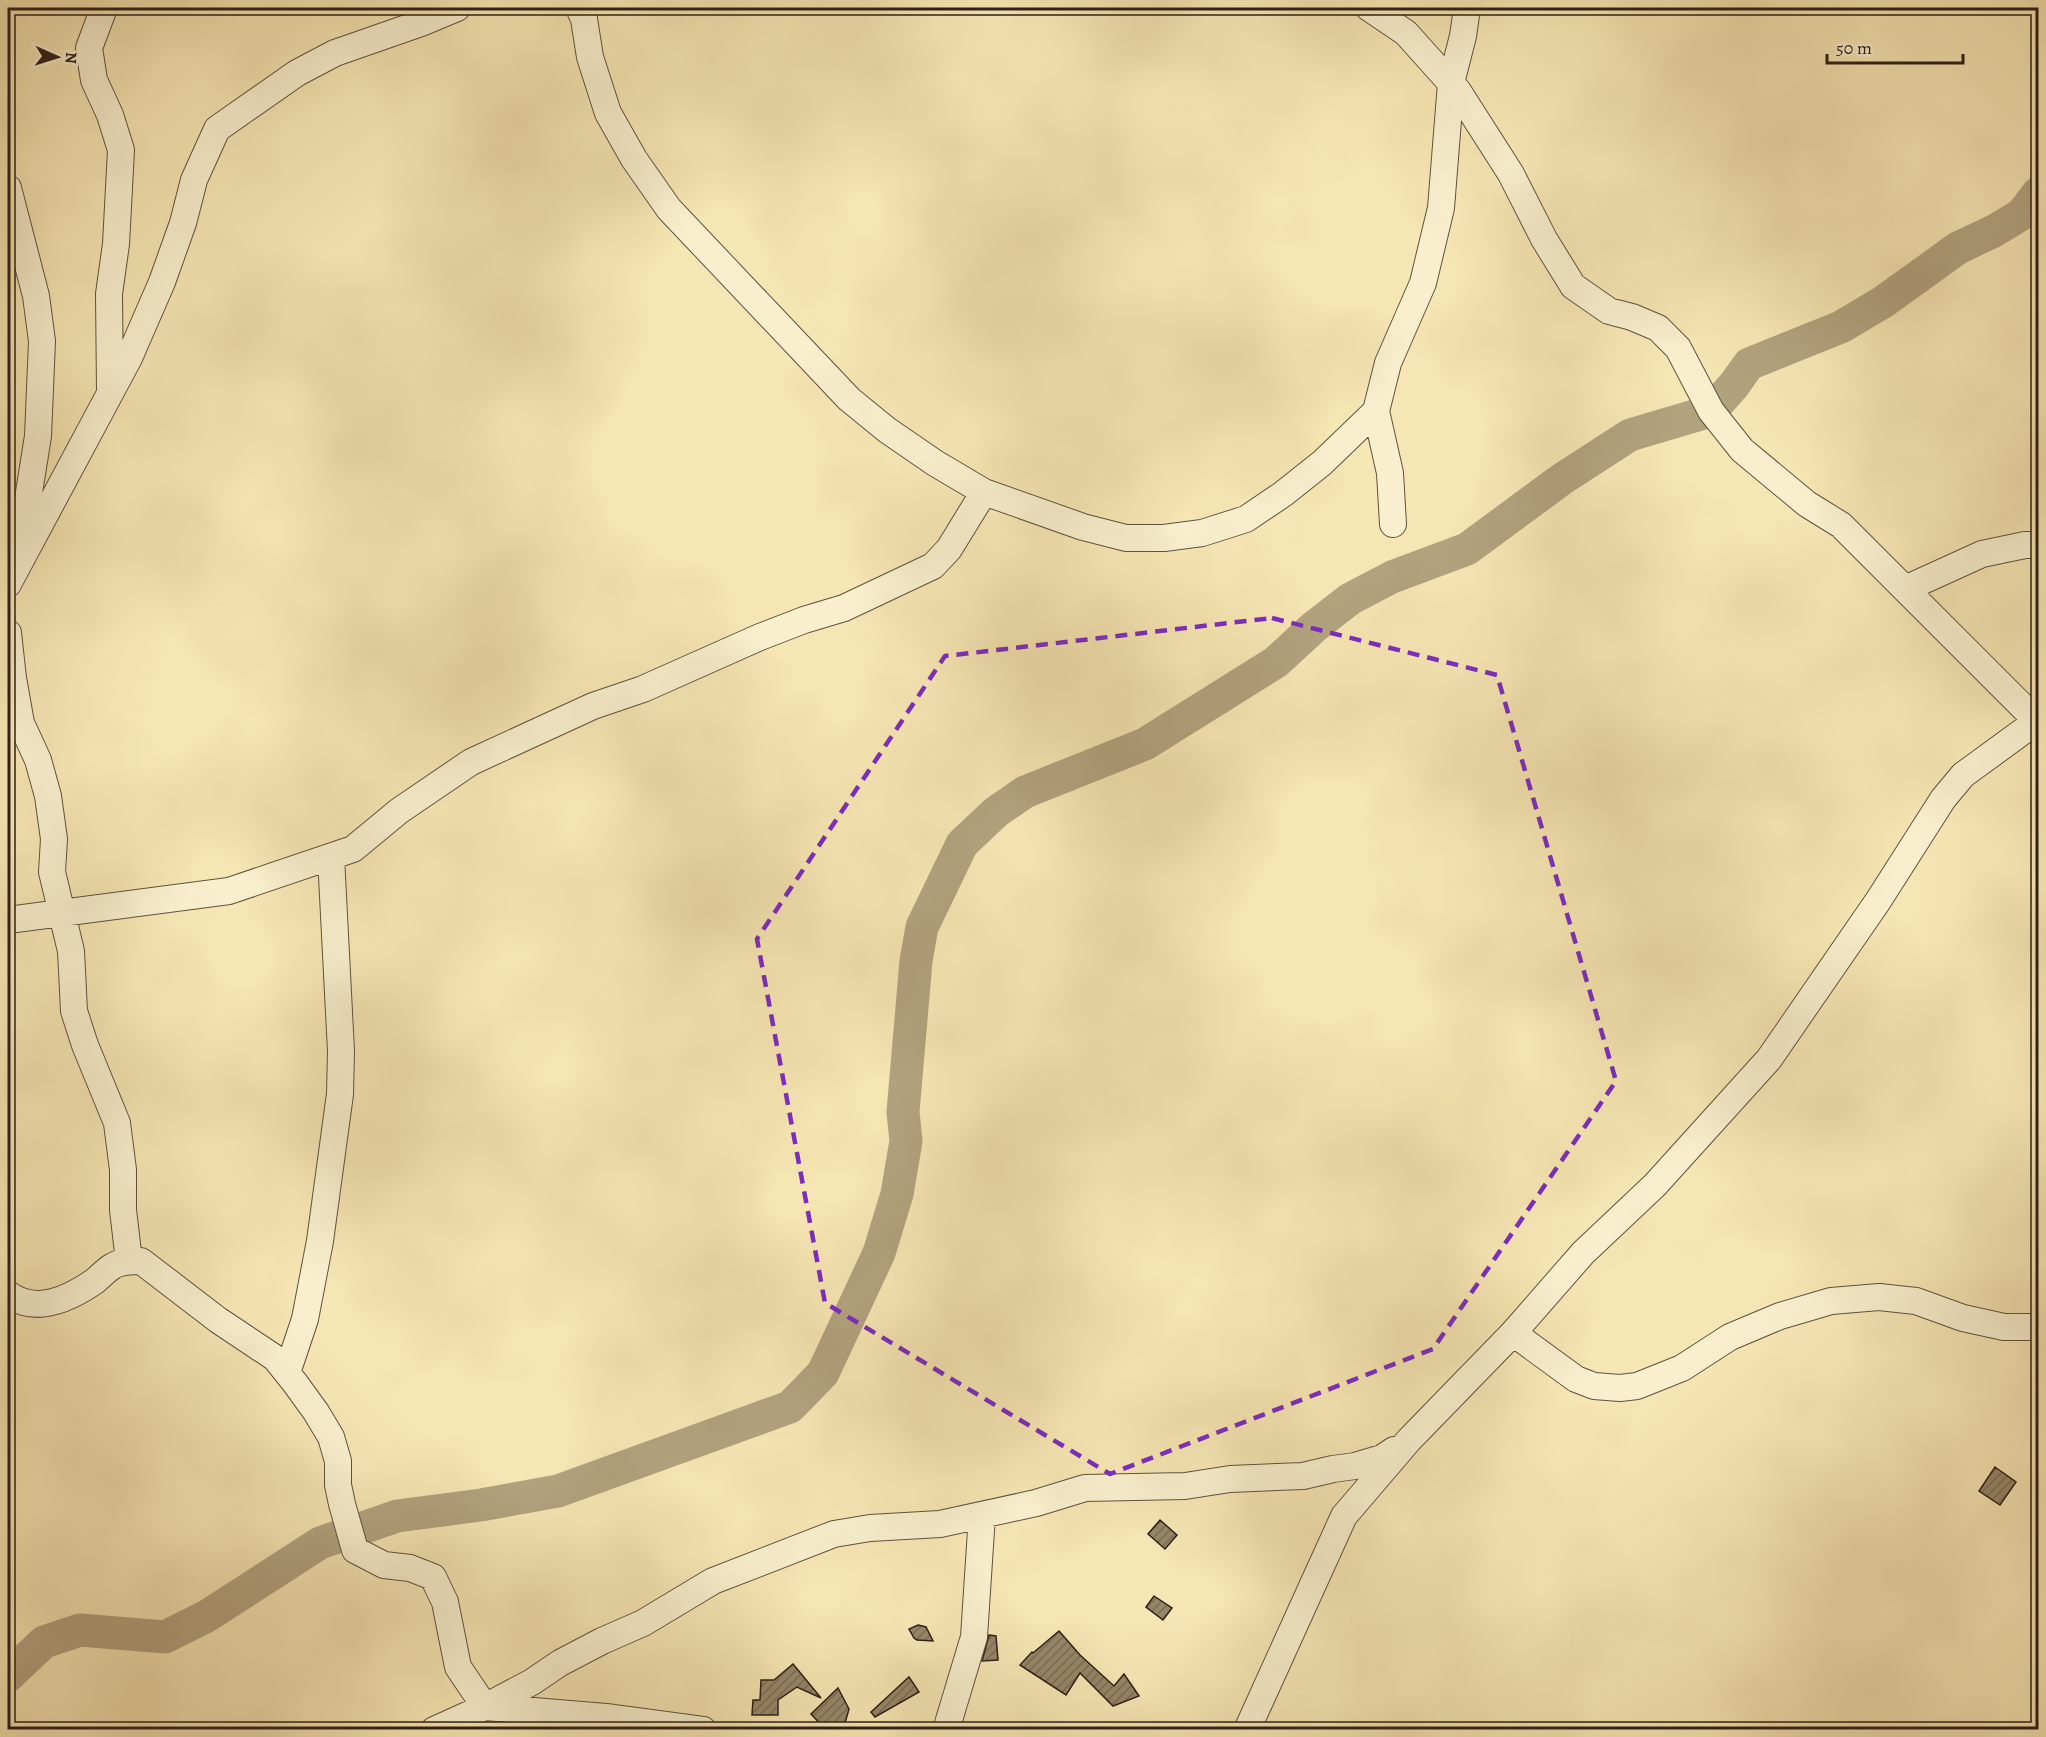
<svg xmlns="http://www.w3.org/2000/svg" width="2046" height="1737" font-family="Alegreya,serif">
  <defs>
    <pattern id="building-hatch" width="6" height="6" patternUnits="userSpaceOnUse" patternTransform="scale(1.5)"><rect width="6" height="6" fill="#968669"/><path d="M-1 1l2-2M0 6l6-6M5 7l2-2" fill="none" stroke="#7b6d55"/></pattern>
  </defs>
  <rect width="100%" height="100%" fill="#f6e6b3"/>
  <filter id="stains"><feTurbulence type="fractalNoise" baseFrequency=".00333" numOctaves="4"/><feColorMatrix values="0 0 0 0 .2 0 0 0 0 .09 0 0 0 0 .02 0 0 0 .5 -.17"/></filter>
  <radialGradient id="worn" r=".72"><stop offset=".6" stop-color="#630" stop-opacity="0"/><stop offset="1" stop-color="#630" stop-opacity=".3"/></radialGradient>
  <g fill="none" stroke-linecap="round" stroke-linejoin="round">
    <path stroke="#b2a27e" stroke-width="33" d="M8 1676 44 1642 80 1630 165 1637 207 1616 320 1543 397 1516 481 1505 558 1491 790 1407 823 1373 879 1253 897 1194 906 1141 903 1112 916 961 922 927 962 844 996 812 1025 792 1145 744 1276 662 1314 627 1350 599 1392 577 1467 549 1562 479 1630 435 1711 411 1734 385 1749 364 1841 327 1883 302 1958 248 1994 231 2022 214 2038 193"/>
  </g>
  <path fill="url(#building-hatch)" stroke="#2e1f18" stroke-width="1.5" d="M1995 1467 2016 1482 2000 1505 1979 1491Z
    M1160 1520 1177 1535 1165 1549 1148 1534Z
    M1154 1596 1172 1608 1163 1620 1146 1607Z
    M918 1625 926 1627 933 1641 917 1640 914 1638 909 1629Z
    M1059 1631 1080 1655 1114 1686 1124 1674 1139 1696 1113 1706 1080 1673 1066 1695 1020 1665 1032 1652 1033 1653Z
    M989 1635 996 1636 998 1660 982 1661Z
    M793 1664 821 1698 797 1687 778 1700V1715H752L753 1700H760L761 1680H774Z
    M909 1677 919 1692 875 1717 871 1712Z
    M838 1688 849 1709 843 1730H826L811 1714Z"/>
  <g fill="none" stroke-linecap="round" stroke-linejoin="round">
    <g stroke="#60513f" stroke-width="28">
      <path id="minor" d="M104 8 89 48 94 80 110 115 121 150 116 244 109 294 110 391
        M579 8 584 19 590 57 608 113 634 159 669 209 849 399 887 430 935 463 984 492 1083 527 1126 538H1164L1202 533 1246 519 1283 494 1322 463 1376 411
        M1369 8 1406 33 1458 91 1511 174 1544 239 1573 286 1609 311 1632 317 1658 328 1678 348 1711 411 1742 450 1807 504 1841 525 2038 722
        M8 188 36 296 42 341 38 436 23 530 18 544
        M1393 524 1390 473 1376 411 1388 363 1423 283 1441 208 1451 83 1463 36 1467 8
        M8 584 129 358 162 282 183 223 194 180 217 129 297 73 335 53 421 23 457 8
        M1905 589 1982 554 2025 545H2038
        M8 633 13 678 21 723 38 760 48 796 54 839 52 872 71 951 74 1011 85 1045 117 1123 123 1170V1210L129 1261
        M8 920 229 891 353 849 399 811 471 762 593 706 643 689 760 637 804 620 844 608 933 566 949 549 984 492
        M8 1294C36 1315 69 1299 95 1281 101 1276 106 1270 113 1266 121 1261 131 1261 141 1261L218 1320 275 1358 295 1383 316 1412 331 1437 338 1461V1485L342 1504 355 1550 384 1565 410 1568 433 1577 445 1602 458 1667 485 1707 606 1717 703 1730
        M1513 1333 1576 1379 1594 1386 1620 1388 1637 1386 1682 1368 1730 1337 1780 1316 1831 1301 1879 1297 1916 1301 1963 1318 2004 1327H2038
        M287 1373 305 1319 320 1241 340 1094 341 1051 331 857
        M434 1730 485 1707 532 1682 560 1663 602 1641 643 1623 713 1581 834 1534 870 1528 940 1524 1036 1503 1085 1488 1185 1486 1230 1479 1303 1476 1333 1469 1355 1466 1382 1458 1394 1450
        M946 1730 974 1637 982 1515
        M1247 1730 1344 1516 1409 1440 1513 1333 1583 1253 1655 1185 1769 1059 1878 901 1943 799 1963 775 2037 721"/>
    </g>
    <use href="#minor" stroke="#f9efce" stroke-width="26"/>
  </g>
  <path fill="none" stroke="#7b2cbf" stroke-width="4.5" stroke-dasharray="12 8" stroke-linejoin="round" d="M1272 618 1497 675 1616 1081 1433 1349 1110 1474 825 1303 757 939 945 656Z"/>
  <rect width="2046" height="1737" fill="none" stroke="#f6e6b3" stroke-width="30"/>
  <rect x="9" y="9" width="2028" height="1719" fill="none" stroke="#2e1f18" stroke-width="3"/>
  <rect x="15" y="15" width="2016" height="1707" fill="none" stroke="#2e1f18" stroke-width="1.5"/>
  <g transform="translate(57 57) rotate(93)" stroke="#f9efce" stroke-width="4.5" paint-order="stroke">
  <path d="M0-4.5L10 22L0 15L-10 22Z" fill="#2e1f18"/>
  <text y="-9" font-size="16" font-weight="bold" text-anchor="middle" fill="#2e1f18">N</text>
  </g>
  <path d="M1827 54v9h136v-9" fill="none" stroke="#2e1f18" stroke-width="3"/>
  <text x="1836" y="54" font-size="18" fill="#2e1f18" stroke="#f9efce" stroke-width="4.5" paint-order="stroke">50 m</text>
  <rect width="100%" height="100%" filter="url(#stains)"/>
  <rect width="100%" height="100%" fill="url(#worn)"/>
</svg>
